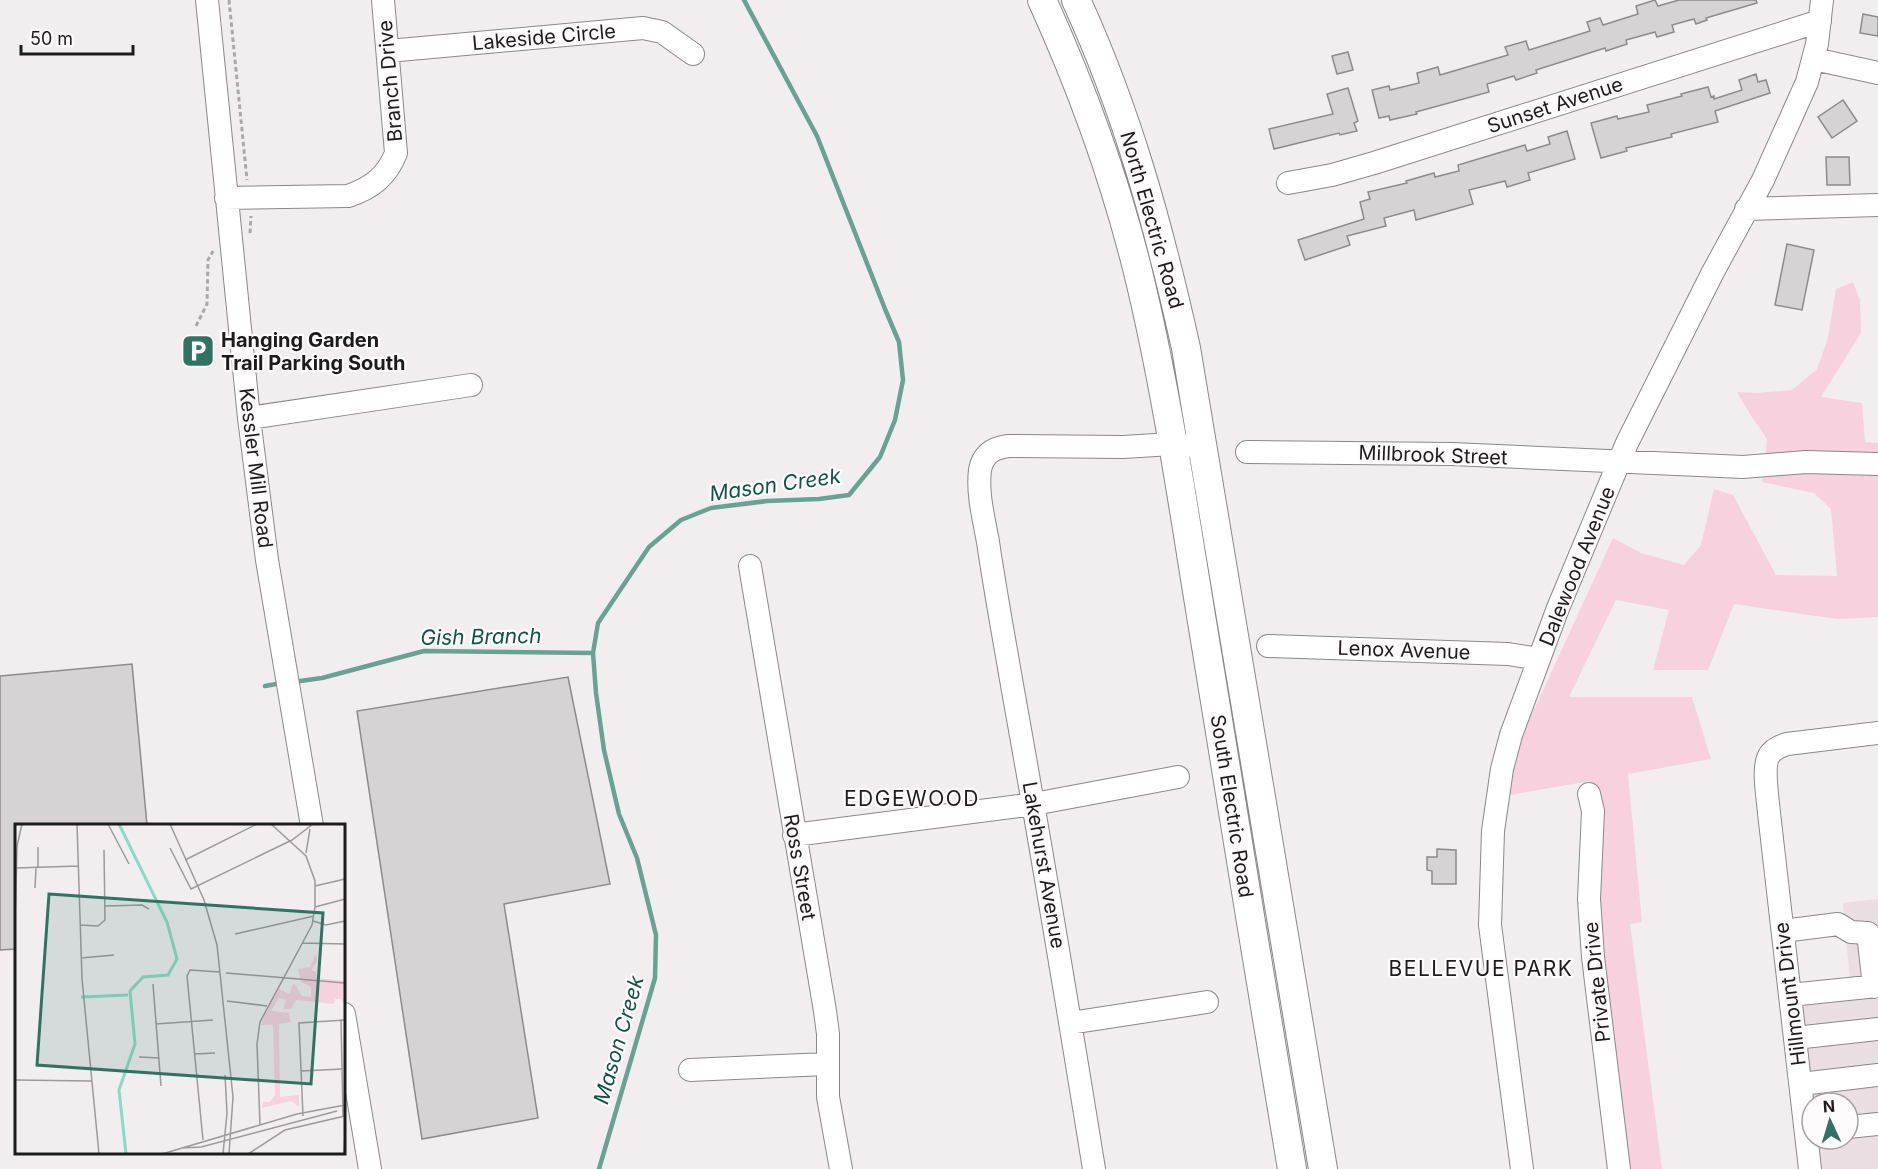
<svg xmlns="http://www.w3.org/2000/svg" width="1878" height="1169" font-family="Inter,sans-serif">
  <rect width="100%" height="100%" fill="#f2eeef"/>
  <path fill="#eadee2" d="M1878 899V1169H1819L1815 1139H1848V1103H1812L1797 988 1850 981 1843 903Z"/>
  <path fill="#f7d1de" d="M1853 282 1860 300 1861 333 1821 397 1862 403 1865 442 1878 443V617L1837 619 1734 604 1708 670H1653L1669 610 1616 600 1569 697H1692L1711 759 1628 774 1642 922 1630 924 1662 1169H1626L1604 1006 1596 832 1590 781 1510 795 1517 747 1613 538 1641 553 1684 565 1701 545 1714 489 1733 495 1776 575 1837 576 1831 509 1814 493 1762 482 1767 439 1750 414 1737 392 1757 393 1792 390 1817 369 1828 338 1836 289Z"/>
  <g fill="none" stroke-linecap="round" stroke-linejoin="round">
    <path stroke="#68a292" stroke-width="4.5" d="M293 682 322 678 424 651 593 653
      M265 686 282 683
      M599 1169 655 978 656 935 637 858 619 814 604 750 596 693 593 653 598 623 649 547 681 520 711 508 767 501 819 499 849 495 880 457 895 420 903 380 899 342 885 309 817 136 744 0"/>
  </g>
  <path fill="#d7d3d4" stroke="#8e8b8c" stroke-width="1.5" d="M1655 0 1658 6 1679 0H1756L1757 3 1706 18 1707 20 1696 24 1694 19 1672 25 1674 32 1657 37 1655 32 1626 40 1627 44 1606 51 1605 48 1536 70 1537 73 1516 80 1514 76 1487 84 1489 92 1416 112 1417 114 1390 120 1389 116 1379 118 1372 90 1389 86 1390 90 1419 83 1417 73 1438 67 1440 75 1508 55 1505 47 1526 41 1529 50 1590 31 1587 22 1600 18 1603 25 1638 14 1636 6Z
    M1863 14 1878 17V36L1860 33Z
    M1348 52 1353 70 1337 74 1332 56Z
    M1756 74 1758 82 1766 80 1770 93 1715 111 1718 122 1671 134 1672 137 1626 148 1627 151 1601 158 1591 123 1617 116 1618 119 1649 112 1647 105 1682 96 1681 94 1708 87 1711 97 1714 96V99L1742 90 1739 80Z
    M1348 88 1358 121 1354 123 1357 131 1340 135 1339 133 1274 149 1269 129 1333 114 1327 94Z
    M1843 100 1857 121 1832 138 1818 117Z
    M1567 131 1575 159 1528 173 1530 180 1507 187 1505 181 1469 190 1473 204 1416 220 1414 210 1384 218 1386 226 1347 236 1350 245 1305 260 1298 240 1364 219 1360 202 1370 199 1368 192 1407 183 1406 181 1434 173 1435 177 1459 171 1458 165 1525 145 1527 151 1550 144 1548 137Z
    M1826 157H1849L1850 185H1827Z
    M1787 244 1814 250 1802 310 1775 305Z
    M132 664 147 825H16V949L0 950V676Z
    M568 677 610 884 504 904 538 1118 422 1139 357 711Z
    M1437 849 1456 850V884H1432V871L1427 870V857H1437Z"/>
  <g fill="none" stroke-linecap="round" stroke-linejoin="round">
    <g stroke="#8b8889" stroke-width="24">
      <path id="minor" d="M207 0 249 418 267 560 312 826
        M388 51 643 28 662 32 693 54
        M1814 59 1878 73
        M1288 183 1332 175 1374 163 1820 21
        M226 198 348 196C372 188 387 176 396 153L383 0
        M1746 209 1878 205
        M249 418 471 385
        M1247 452 1452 454 1743 467 1806 462 1878 464
        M750 566 825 1011 828 1034V1097L841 1169
        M1268 646 1508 654 1539 659
        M1589 794 1593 811 1589 899 1593 957 1619 1169
        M794 835 1034 804 1178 777
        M1783 931 1838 924 1851 932 1868 933 1874 987
        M1790 995 1878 986
        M344 1014 370 1169
        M1070 1023 1207 1002
        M1795 1038 1878 1029
        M690 1070 827 1064
        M1801 1084 1878 1075
        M1848 1127 1878 1124
        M1094 1169C1068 1008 1041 846 1012 685 1004 638 995 590 988 542 984 519 977 494 980 470 983 454 993 448 1008 446L1123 447 1172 444 1187 446
        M1522 1169 1490 925 1493 831 1502 769 1511 735 1558 608 1627 443 1713 272 1763 180 1807 82 1817 44 1822 0
        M1810 1169 1769 813C1768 798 1761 763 1771 753 1775 748 1781 746 1787 744L1878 733"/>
    </g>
    <g stroke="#8b8889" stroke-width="30">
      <path id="major" d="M1042 0C1082 88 1115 179 1138 272 1167 391 1184 513 1204 634 1233 812 1262 991 1292 1169
        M1076 0C1128 113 1159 227 1186 348L1323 1169"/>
    </g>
    <path stroke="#aba8a8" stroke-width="3" stroke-dasharray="4.5 3" stroke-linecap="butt" d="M229 0 247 180
      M250 233 251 216
      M196 326 207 304 208 260 213 251"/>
    <use href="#minor" stroke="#fff" stroke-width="22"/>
    <use href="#major" stroke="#fff" stroke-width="28"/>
  </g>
  <defs>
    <g id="parking-square" transform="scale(1.725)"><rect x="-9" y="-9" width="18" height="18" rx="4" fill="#317363" stroke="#fffbfc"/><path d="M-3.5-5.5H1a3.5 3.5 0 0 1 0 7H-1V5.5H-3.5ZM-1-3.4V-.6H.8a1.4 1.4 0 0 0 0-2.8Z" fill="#fff"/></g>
  </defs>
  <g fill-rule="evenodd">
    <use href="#parking-square" x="198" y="351"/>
  </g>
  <g text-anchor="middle" stroke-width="4.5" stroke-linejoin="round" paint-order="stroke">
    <g font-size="20" fill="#1d1c1c" stroke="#fffbfc">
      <text transform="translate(544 37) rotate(-5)" y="7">Lakeside Circle</text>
      <text transform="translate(390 81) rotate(-95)" y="7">Branch Drive</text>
      <text transform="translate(1555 105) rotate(-18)" y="7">Sunset Avenue</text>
      <text transform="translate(1152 220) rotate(74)" y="7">North Electric Road</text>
      <text transform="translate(1433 455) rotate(2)" y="7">Millbrook Street</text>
      <text transform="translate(256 468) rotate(83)" y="7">Kessler Mill Road</text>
      <text transform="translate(1577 566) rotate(-68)" y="7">Dalewood Avenue</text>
      <text transform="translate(1404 650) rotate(2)" y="7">Lenox Avenue</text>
      <text transform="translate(1232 806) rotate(81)" y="7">South Electric Road</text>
      <text transform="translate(1044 865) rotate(80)" y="7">Lakehurst Avenue</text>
      <text transform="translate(800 867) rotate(80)" y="7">Ross Street</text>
      <text transform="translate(1597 982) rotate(-96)" y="7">Private Drive</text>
      <text transform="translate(1790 994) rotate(-97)" y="7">Hillmount Drive</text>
    </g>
    <g font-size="20" font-weight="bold" fill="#1d1c1c" stroke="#fffbfc" text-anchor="start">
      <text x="221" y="347">Hanging Garden<tspan x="221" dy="23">Trail Parking South</tspan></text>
    </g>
    <g font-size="21" font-style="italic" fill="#0c5445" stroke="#fffbfc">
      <text transform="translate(775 485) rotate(-8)" y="7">Mason Creek</text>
      <text transform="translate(481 637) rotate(-1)" y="7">Gish Branch</text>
      <text transform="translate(619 1040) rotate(-74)" y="7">Mason Creek</text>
    </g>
    <g font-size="21" letter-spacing="1.5" fill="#1d1c1c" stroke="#fffbfc">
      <text x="912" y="806">EDGEWOOD</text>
      <text x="1481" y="976">BELLEVUE PARK</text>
    </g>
  </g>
  <g transform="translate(15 824)">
    <rect width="330" height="330" fill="#f2eeef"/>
    <path d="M301 130 302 138 296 146 301 148 302 154 330 157V181L326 175H320L319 180 281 176 276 185H268L271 176 264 174 256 187 274 189 276 198 264 200 265 273 284 271V283L276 277 247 284 248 278H255L260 271 258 201H246L248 195 264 165 274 170 279 159 287 172 296 173V163L286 158 283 145 295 143Z" fill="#f7d1de"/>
    <path fill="none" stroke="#88dcc5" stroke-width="3" d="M104 0 152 98 162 135 153 151 128 153 115 167 120 220 104 266 111 330M66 173 113 171"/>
    <path fill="none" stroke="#9d9a9b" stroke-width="1.5" d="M62 0 67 155 84 330M93 0 114 40M155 0 189 76 202 121 218 273 214 330M155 24 176 65 277 16 298 0M291 29 295 5M170 36 242 0M23 43V23M0 44 64 42M300 62 330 55M20 64 21 43M90 82 127 81 134 85M300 83 330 75M298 97 311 101 330 97M0 101 2 22 7 0M65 101 83 102 90 96 89 26M220 110 299 92M287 119 330 120M66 134 99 131M211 149 330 159M138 160 146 262M212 177 252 182M326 195 328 293M141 200 198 196M0 204V224M180 230 200 229M124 233 144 234M286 247 328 245M0 256 77 257M288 292 284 199 330 196M245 301 242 220 245 198 297 101 300 83V57L291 32 256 0M188 316 172 152 175 146 205 148M166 324 186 323 322 287M329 329 330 309M147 330 282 290 330 281M208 330 212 289 210 251M233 330 270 306 330 292"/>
    <path fill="#317363" fill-opacity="0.15" stroke="#317363" stroke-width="3" d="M34 70 308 89 296 260 22 241Z"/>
    <rect width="330" height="330" fill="none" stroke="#1d1c1c" stroke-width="3"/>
  </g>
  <g transform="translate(1830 1121) rotate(356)"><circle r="28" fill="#fffbfc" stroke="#a5a2a2" stroke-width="1.5"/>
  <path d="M0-4.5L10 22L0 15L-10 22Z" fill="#317363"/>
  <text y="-9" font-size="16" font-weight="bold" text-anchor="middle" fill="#1d1c1c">N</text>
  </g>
  <path d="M21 45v9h112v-9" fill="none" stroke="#1d1c1c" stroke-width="3"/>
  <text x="30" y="45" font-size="18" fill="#1d1c1c" stroke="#fffbfc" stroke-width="4.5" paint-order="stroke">50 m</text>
</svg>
